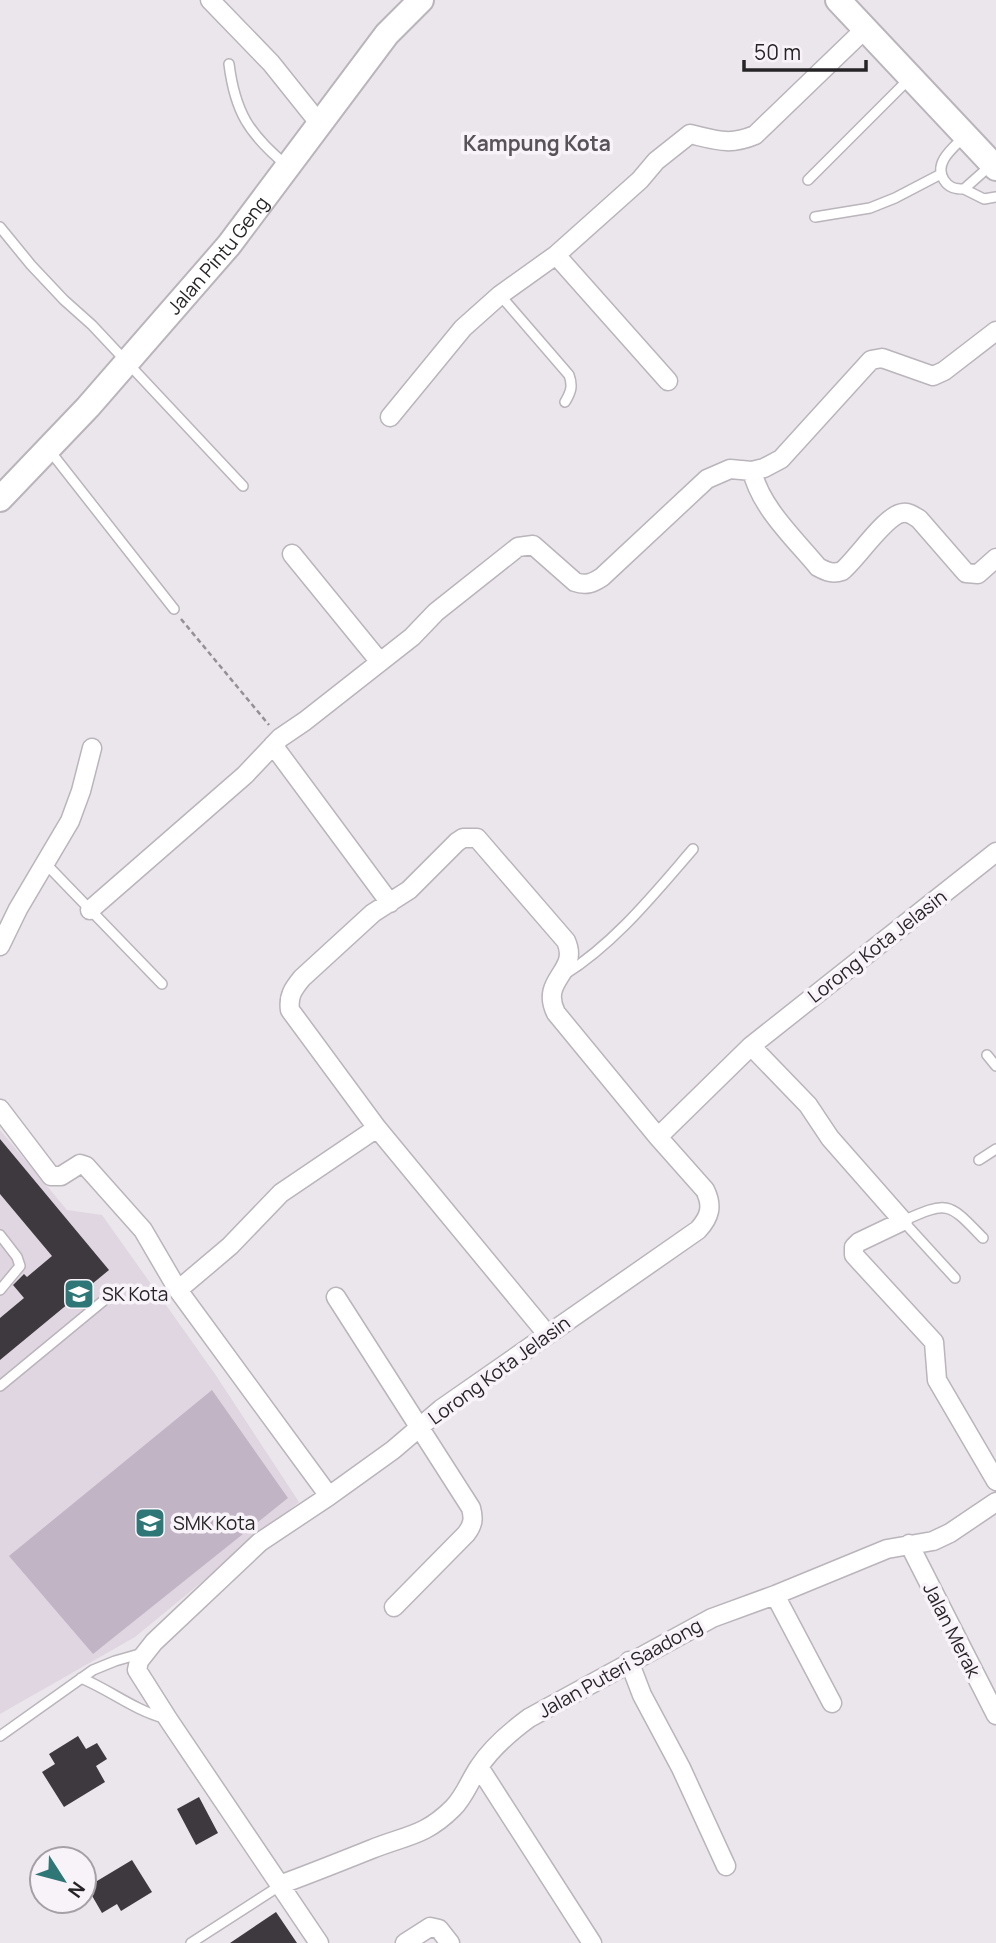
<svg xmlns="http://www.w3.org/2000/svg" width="996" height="1943" font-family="Manrope,sans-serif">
  <rect width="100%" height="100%" fill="#ebe5ec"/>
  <path fill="#e0d6e2" d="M0 1130 67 1210 102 1215 215 1374 299 1502 135 1637 0 1714Z"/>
  <path fill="#c1b4c4" d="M212 1390 288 1498 93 1654 9 1556Z"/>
  <path fill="#3e393f" d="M0 1139 109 1270 0 1360V1318L24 1298 13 1285 24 1274 27 1277 52 1256 0 1194Z
    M78 1736 86 1749 97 1743 107 1759 96 1766 105 1782 64 1807 42 1772 55 1764 49 1754Z
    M199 1797 218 1833 196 1845 177 1809Z
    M132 1860 152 1892 121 1911 117 1904 102 1913 87 1887Z
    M276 1912 297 1943H230Z"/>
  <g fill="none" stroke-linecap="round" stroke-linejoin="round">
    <g stroke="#bab4bb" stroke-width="12">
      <path id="lane" d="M229 64C235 112 249 134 286 165
        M964 137C953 148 933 163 944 180 949 188 955 189 964 189L991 165
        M808 180 909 79
        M964 189 984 199 996 197
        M815 217 870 208 895 198 941 174
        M0 227 31 265 64 300 92 325 243 486
        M500 295 569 375C573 386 571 392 565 402
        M50 451 174 609
        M46 864 162 984
        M564 975C615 943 654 894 693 849
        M987 1055 996 1066
        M979 1160 996 1149
        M0 1235 17 1257 20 1266 0 1290
        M955 1278 903 1221C949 1200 949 1203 983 1238
        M0 1386 114 1292
        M81 1678C110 1690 134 1710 164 1718
        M0 1736 93 1670 115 1661 143 1653
        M191 1943 281 1885"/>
    </g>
    <g stroke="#bab4bb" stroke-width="21">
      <path id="street" d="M210 0 271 63 319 123
        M556 255 668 381
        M390 417 463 328 500 295 556 255 640 180 656 161 690 134C716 140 729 146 755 135L865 29
        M752 471C761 508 794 538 818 567 827 572 833 574 842 571 857 559 886 514 903 513 909 512 914 516 919 519L966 573 978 574 996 558
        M292 554 380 662
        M273 745 390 903
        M90 910 245 775 280 738 305 721 412 637 436 612 518 547 533 545 575 582C586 586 593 583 602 577L707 479 730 469 752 471 764 468 781 459 871 360 882 358 933 376 944 371 996 331
        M0 946 18 909 70 821 81 791 92 748
        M751 1046 808 1105 830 1138 903 1221 859 1242 854 1247V1255L934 1342 937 1380 996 1481
        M0 1109 51 1176H61L80 1164 86 1166 143 1230 178 1290 329 1496
        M178 1290 230 1246 281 1193 377 1128
        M336 1297 471 1508C474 1519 473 1525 466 1534L394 1607
        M547 1334 377 1128 290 1010C288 996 293 989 302 978L373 913 409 890 457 842 463 838H477L566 941C580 972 539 979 556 1013L658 1137
        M909 1544 996 1715
        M775 1595 832 1703
        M629 1661 642 1695 681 1768 726 1866
        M479 1767 592 1943
        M282 1884C312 1873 342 1861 372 1849 407 1835 425 1836 453 1808 465 1796 470 1780 479 1767 492 1747 510 1732 529 1718L712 1618 775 1595 887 1549 933 1541 950 1533 996 1502
        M319 1943 168 1719 137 1670 139 1661 154 1642 260 1542 329 1496 393 1450 441 1409 698 1230C710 1217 713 1206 705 1190L658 1137 751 1046 996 852
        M405 1943 430 1927 439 1929 450 1943"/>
    </g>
    <g stroke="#bab4bb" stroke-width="28">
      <g id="secondary">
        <path d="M838 0 996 168"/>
        <path id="s1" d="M0 499 88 407 229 245 387 34 421 0"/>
      </g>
    </g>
    <path stroke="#949095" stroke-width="2.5" stroke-dasharray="5 3.5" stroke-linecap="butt" d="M181 619 269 725"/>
    <use href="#lane" stroke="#fff" stroke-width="9"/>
    <use href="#street" stroke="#fff" stroke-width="18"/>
    <use href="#secondary" stroke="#fff" stroke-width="24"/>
  </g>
  <defs>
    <g id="school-square" transform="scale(1.575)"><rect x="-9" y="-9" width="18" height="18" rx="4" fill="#2e7776" stroke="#f8f2f9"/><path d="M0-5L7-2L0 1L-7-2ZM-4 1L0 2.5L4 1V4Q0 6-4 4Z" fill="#fff"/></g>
  </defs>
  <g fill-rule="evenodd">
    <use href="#school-square" x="79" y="1294"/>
    <use href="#school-square" x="150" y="1523"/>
  </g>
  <g text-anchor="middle" stroke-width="7" stroke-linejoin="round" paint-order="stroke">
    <g font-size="19" fill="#262426" stroke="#f8f2f9">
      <text dy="7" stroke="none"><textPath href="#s1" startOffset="327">Jalan Pintu Geng</textPath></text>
      <text transform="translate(877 946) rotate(-38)" y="7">Lorong Kota Jelasin</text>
      <text transform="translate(499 1370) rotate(-36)" y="7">Lorong Kota Jelasin</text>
      <text transform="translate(952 1630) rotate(63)" y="7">Jalan Merak</text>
      <text transform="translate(620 1668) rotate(-29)" y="7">Jalan Puteri Saadong</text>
    </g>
    <g font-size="19" fill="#262426" stroke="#f8f2f9" text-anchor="start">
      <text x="102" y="1301">SK Kota</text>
      <text x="173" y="1530">SMK Kota</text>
    </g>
    <g font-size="21" font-weight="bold" fill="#585358" stroke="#f8f2f9">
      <text x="537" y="151">Kampung Kota</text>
    </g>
  </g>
  <g transform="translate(63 1880) rotate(126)"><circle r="33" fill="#f8f2f9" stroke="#a4a0a5" stroke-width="2"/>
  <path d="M0-5L12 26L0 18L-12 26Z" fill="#2e7776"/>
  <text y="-10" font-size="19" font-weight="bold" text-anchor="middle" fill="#262426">N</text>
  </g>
  <path d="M744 60v10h122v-10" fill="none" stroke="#262426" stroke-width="3.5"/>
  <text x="754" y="60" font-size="21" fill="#262426" stroke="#f8f2f9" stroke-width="5" paint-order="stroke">50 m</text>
</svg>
